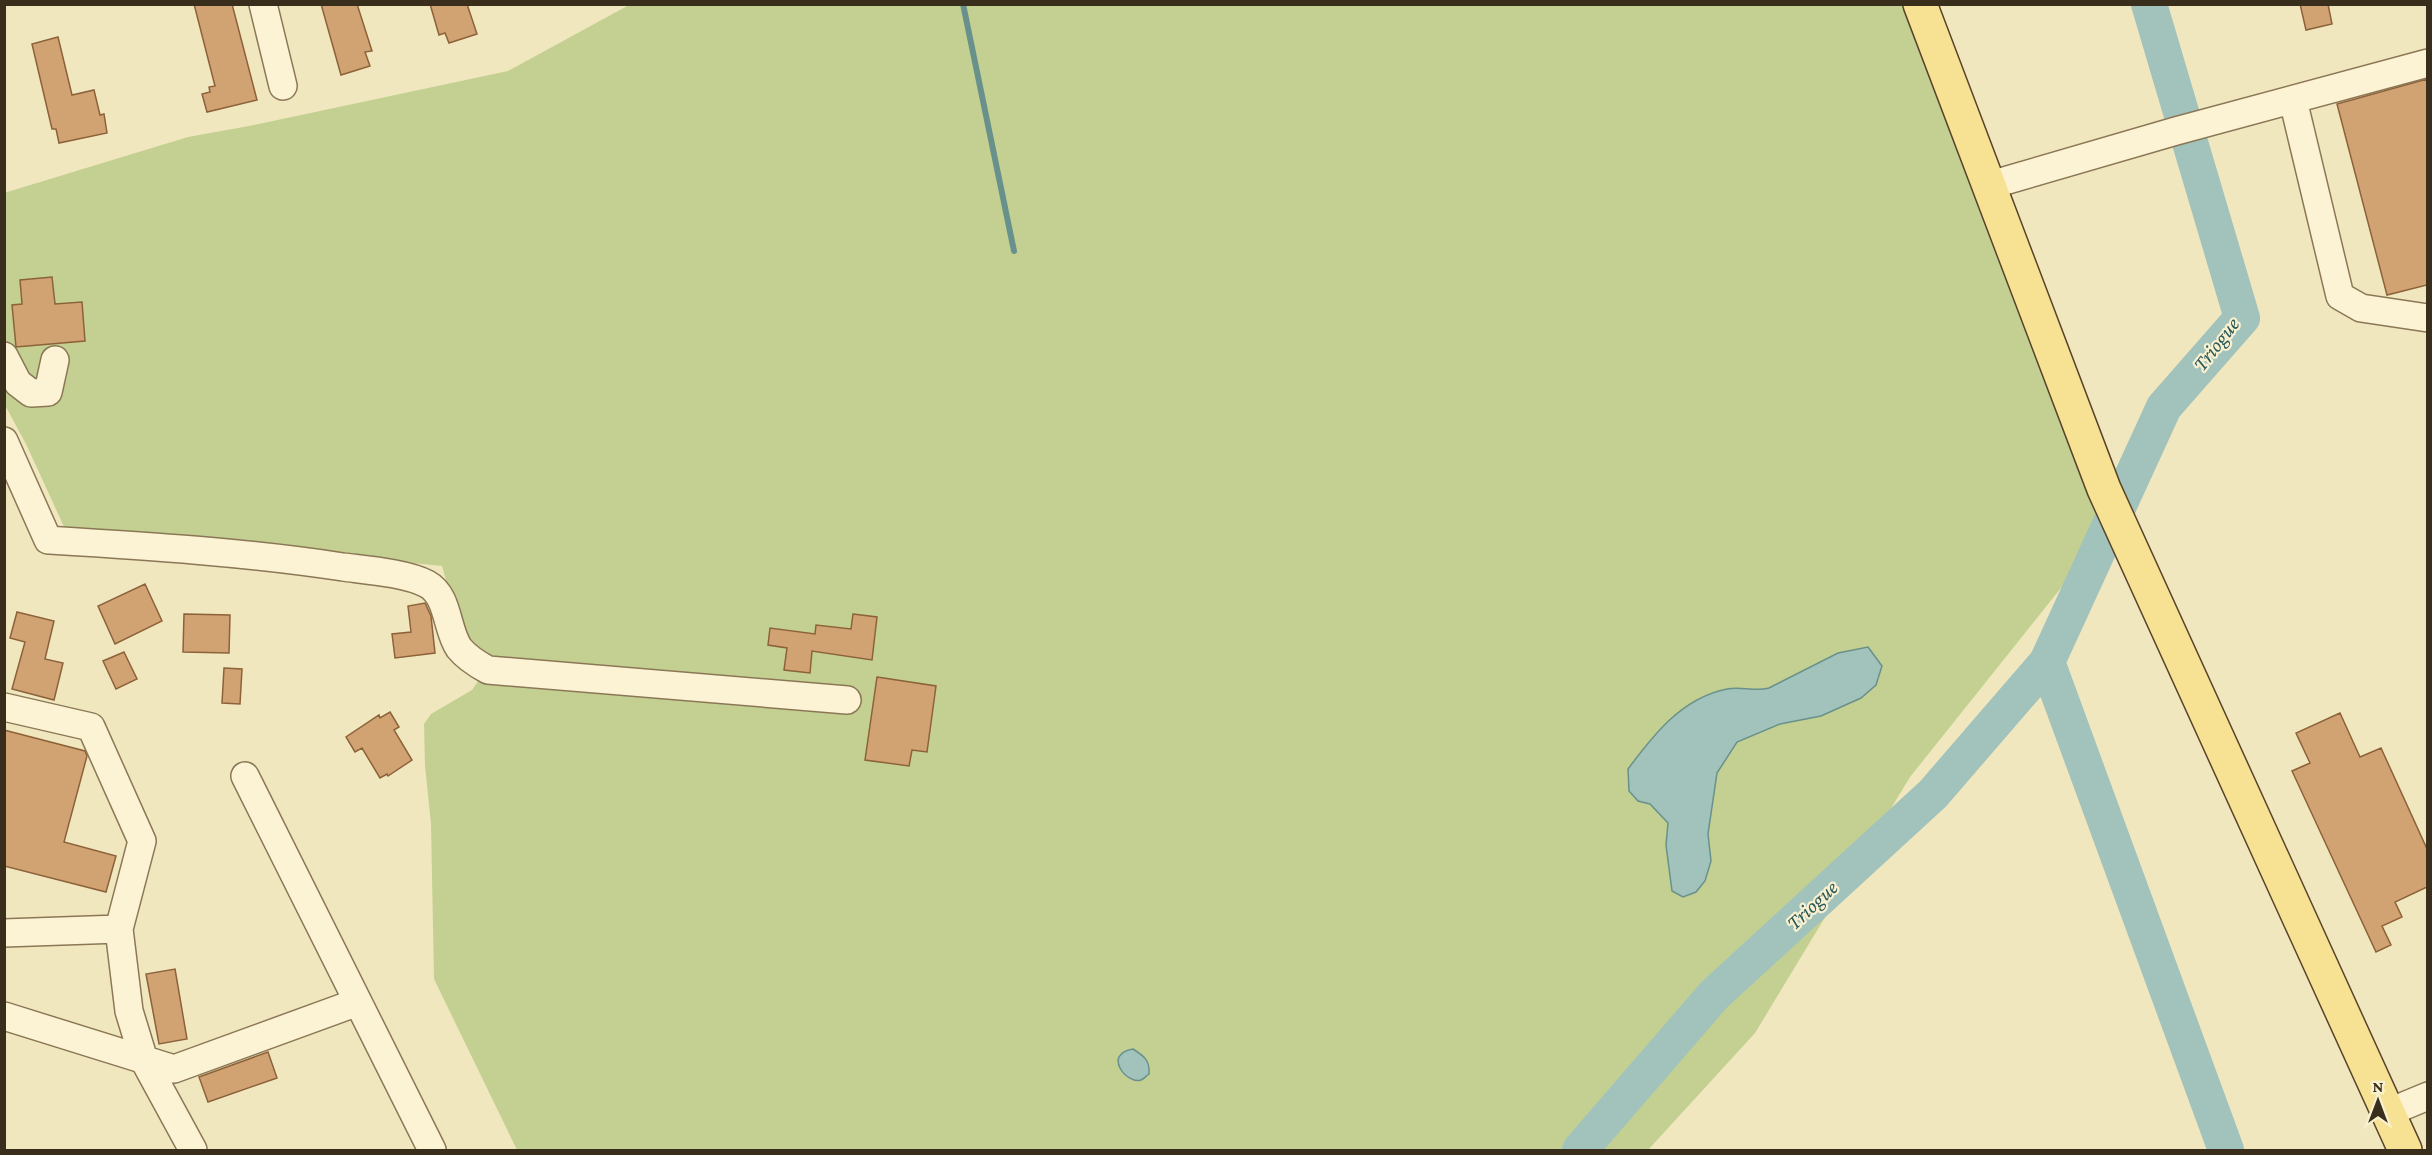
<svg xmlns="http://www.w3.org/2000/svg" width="2432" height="1155" font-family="'Crimson Pro',serif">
  <rect width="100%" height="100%" fill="#f1e7bf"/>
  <path fill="#c3d092" d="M629 5H1911L2100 516 2104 534 1910 777 1755 1033 1648 1150H517L434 979 431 824 425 766 424 724 431 714 472 690 479 680 468 642 459 626 442 566 65 529 27 446 5 405 4 193 188 137 249 126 508 71Z"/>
  <path fill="#a2c2bc" stroke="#69918b" stroke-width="1.5" d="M1868 647 1882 666 1876 685 1861 698 1821 716 1780 724 1737 742 1717 773 1708 834 1711 861 1705 881 1696 892 1683 897 1672 891 1666 845 1668 823 1650 804 1638 801 1629 791 1628 769C1654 734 1682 698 1727 689 1741 686 1755 692 1769 688L1838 653Z
    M1133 1049C1144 1056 1150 1060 1149 1074 1146 1076 1144 1079 1141 1080 1127 1085 1102 1054 1133 1049Z"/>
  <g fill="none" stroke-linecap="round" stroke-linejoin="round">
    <path stroke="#69918b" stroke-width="6" d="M963 4 1014 251"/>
    <path stroke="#a2c2bc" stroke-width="36" d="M2047 662 2226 1150
      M1580 1150 1714 995 1933 794 2047 662 2164 407 2242 318 2149 4"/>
  </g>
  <path fill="#d2a372" stroke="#8c623a" stroke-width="1.5" d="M194 4H232L257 100 207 112 202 94 210 92 209 87 215 86Z
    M321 4H357L372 51 365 52 370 66 341 75Z
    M430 4H467L477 34 449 43 445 33 439 35Z
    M2300 4H2328L2332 24 2306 30Z
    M58 37 72 95 94 90 100 115 104 114 107 133 59 143 56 129H52L32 44Z
    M2427 79V285L2387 295 2337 104Z
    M52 277 55 304 82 302 85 341 16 347 12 305 22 304 20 280Z
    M145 584 162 621 115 644 98 606Z
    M425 603 431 616 435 653 395 658 392 634 411 632 408 606Z
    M17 612 54 621 45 659 63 663 54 700 12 689 25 642 10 638Z
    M184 614 230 615 229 653 183 652Z
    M853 614 877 617 872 660 812 651 810 673 784 670 787 648 768 645 770 628 815 634 816 625 851 629Z
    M124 652 137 679 116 689 103 661Z
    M224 668 242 669 240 704 222 703Z
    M877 677 936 686 927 752 912 750 909 766 865 760Z
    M390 712 399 727 394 730 412 760 388 776 387 774 380 778 362 748 355 752 346 737 379 715 380 718Z
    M2340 713 2360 757 2381 748 2427 849V887L2395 902 2402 917 2382 926 2391 945 2376 952 2292 771 2310 763 2296 733Z
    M4 730 85 751 87 756 64 842 116 856 106 892 4 866Z
    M175 969 187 1039 159 1044 146 974Z
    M268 1052 277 1078 208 1102 199 1077Z"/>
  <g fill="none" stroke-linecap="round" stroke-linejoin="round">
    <g stroke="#8b7756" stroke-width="30">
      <path id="minor" d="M263 4 283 86
        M2293 100 2340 296 2361 308 2428 318
        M1987 186 2176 131 2428 63
        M4 356 18 383 31 393 48 392 55 360
        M4 441 48 540C146 546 245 552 343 567 366 570 406 573 427 584 449 596 446 629 459 648 467 658 477 664 488 670L847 700
        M4 707 91 727 142 841 119 929 4 933
        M245 776 432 1150
        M119 929 129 1011 144 1060 193 1150
        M4 1016 174 1069 358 1002
        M2387 1113 2428 1096"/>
    </g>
    <g stroke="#58442b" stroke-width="36">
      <path id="major" d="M1920 4 2104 489 2405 1150"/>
    </g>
    <use href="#minor" stroke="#fbf3d3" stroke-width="27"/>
    <use href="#major" stroke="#f7e293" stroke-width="33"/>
  </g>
  <g text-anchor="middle" stroke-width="4.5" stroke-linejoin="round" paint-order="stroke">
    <g font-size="21" font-style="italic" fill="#2a595a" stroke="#f8f0cf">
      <text transform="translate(2216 344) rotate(-52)" y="7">Triogue</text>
      <text transform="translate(1812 905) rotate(-43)" y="7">Triogue</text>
    </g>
  </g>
  <rect width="2432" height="1155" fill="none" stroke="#392d1c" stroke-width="12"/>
  <g transform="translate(2378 1101)" stroke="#f8f0cf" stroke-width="4.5" paint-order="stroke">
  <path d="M0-4.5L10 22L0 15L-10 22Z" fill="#392d1c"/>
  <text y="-9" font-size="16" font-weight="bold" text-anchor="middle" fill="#392d1c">N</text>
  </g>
</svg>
